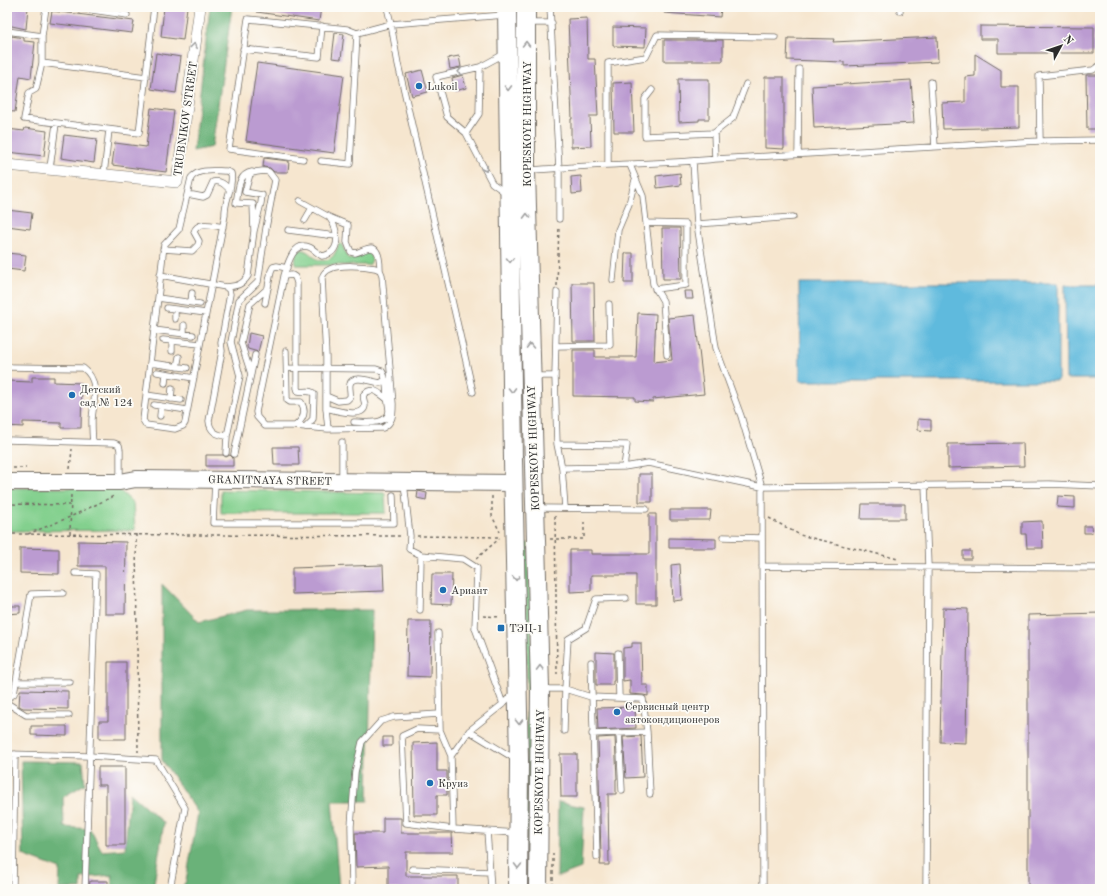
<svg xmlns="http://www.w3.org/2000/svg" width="1107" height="896" font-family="'Old Standard TT',serif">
  <rect width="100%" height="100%" fill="#fdfcf7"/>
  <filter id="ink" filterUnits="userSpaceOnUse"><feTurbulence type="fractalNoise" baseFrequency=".025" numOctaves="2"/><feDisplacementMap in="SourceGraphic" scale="8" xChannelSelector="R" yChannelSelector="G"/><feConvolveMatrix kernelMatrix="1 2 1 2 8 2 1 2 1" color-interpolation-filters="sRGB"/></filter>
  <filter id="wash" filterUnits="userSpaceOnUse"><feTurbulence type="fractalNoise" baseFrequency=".012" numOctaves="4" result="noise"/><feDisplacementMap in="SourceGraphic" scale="16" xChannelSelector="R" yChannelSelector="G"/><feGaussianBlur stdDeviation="0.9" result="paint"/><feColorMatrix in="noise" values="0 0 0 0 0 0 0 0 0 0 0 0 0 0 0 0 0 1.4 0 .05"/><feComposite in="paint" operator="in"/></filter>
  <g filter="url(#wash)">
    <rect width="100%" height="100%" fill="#f6e6cf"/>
    <path fill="#83d08e" stroke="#577e5c" d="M340 243 342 245 349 260 368 252 372 259 371 262 369 265H296C294 257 297 246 306 251 315 256 317 264 329 259 336 256 336 248 340 243Z
      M7 488H117L133 503 135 530 7 531Z
      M221 490 385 493 386 513H221Z
      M524 543H528L532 642 529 889H525L527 642Z"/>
    <path fill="#6ab279" stroke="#4a6e52" d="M210 7H232L212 147 193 151Z
      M162 584 199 622 247 610H372L368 801H332L339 889H181L186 881 198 813 162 760Z
      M21 761 83 762 85 784 63 797 64 827 90 829 102 851 125 849 130 793 164 823 153 889H112V875L81 878V889H59L60 869 23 855Z
      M558 802 584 807 581 868 557 877Z"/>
    <path fill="#5fbadd" stroke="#457284" d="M799 283H1058V381H800Z
      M1065 285H1100V379H1066Z"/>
    <g id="blocks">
      <path fill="#bb9bd1" d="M7 7H28L26 29 7 25Z
        M164 7H187L183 40 161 37Z
        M257 7H321L319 21 257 12Z
        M665 7H721L720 17 664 13Z
        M52 11 134 21 132 33 50 23Z
        M587 18 588 59H595L598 116H590L591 146 571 147V119H572L568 19Z
        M980 26 1094 27V53H998V39H980Z
        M613 27 646 28 645 47 613 46Z
        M335 33 344 34 341 59 332 58Z
        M11 36 24 38V41L35 42 31 78 20 76 15 112 7 111V64Z
        M937 37 938 62 844 66V62L787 60 788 38 834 39 833 42Z
        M664 40H723V61H664Z
        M156 53 181 57 176 93 151 89Z
        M975 54 1001 70V87H1019V127L943 129 942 103 965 102V77L975 76Z
        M459 56 461 67 450 69 448 58Z
        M257 63 344 75 334 153 246 141Z
        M422 70 428 92 412 96 406 74Z
        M463 75 466 88 455 91 452 78Z
        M1086 75H1100V129H1087Z
        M765 77H784V149L765 148Z
        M678 79H709V119H699V121L679 122Z
        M911 80 914 123 814 128 812 86Z
        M632 82 634 132H614L613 83Z
        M151 108 174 111 166 172 112 165 115 143 146 147Z
        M25 128 47 131 44 156 7 152V129L24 131Z
        M64 135 97 139 94 163 61 158Z
        M264 158 289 161 288 172H274L270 168 263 167Z
        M680 173 681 185 657 188 656 176Z
        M581 176 582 193 572 194 571 177Z
        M7 210 32 213 30 229 7 226Z
        M662 228H680L681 279H663Z
        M7 253 26 255 24 271 7 269Z
        M625 253H633V283H624Z
        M572 283H594L595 341H573Z
        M684 291H692L693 299H685Z
        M638 313 656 314 654 362 672 360 668 318 695 315 704 394 653 399V402L635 401V397L573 396V350H595V357H636Z
        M249 333 262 336 258 352 248 349 247 347Z
        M32 377H54V382L82 383 81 428H61V423L23 422V427L7 426V381L32 382Z
        M918 419 931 420V431L918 430Z
        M1023 443 1024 466 948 468V444Z
        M273 447H298L299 465H274Z
        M206 455H223L226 457 230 455 233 458V466H206Z
        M639 474H652V502H639Z
        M418 491 427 493 426 500 417 498Z
        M1058 496 1075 497V508L1057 507Z
        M862 504H905V519H861Z
        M670 510H711L710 520H670Z
        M649 514H656V604H636V575H591V591L570 592V550H591V554H649Z
        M1042 521 1043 548H1027L1026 534H1022V522Z
        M1084 526H1091L1092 533H1084Z
        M669 538 716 539V548H669Z
        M78 541 126 542 125 614H105V566H78Z
        M20 548 59 549V574L20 573Z
        M963 551H971V559H963Z
        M680 564 682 600 673 601 671 565Z
        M383 565 384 591 292 594V568Z
        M432 574H452L451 605 431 604Z
        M7 606H20V613L7 614Z
        M943 608 968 609 966 743 940 742Z
        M1100 613V889H1028V615Z
        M408 621H431L430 677 407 676Z
        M632 643H641L642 685H648V696L643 695 630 694V680L623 681V648L632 647Z
        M596 652 614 653V681H613V685H596Z
        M108 662H126V739H99V721H108Z
        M20 690 68 691V709L23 708 19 706Z
        M635 707 636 728 598 730 597 708Z
        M31 726H67V736L31 735Z
        M641 736 643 777 626 778 623 737Z
        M383 737H392V746H383Z
        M615 737 617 779H616V794H608L609 865H600L601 857 598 738Z
        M437 742V771H447V795H437V815H414L413 743Z
        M560 754H577V797H561Z
        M98 767H125V845H106V785H98Z
        M383 818H401V833H452L453 852H406V876H458V889H388V866L356 867 355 833H383Z
        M90 881H108V889H89Z"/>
    </g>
  </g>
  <g filter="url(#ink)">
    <use href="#blocks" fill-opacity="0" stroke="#726c64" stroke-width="1"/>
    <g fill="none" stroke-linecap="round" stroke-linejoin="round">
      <g stroke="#726c64" stroke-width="7">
        <path id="lane" d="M71 7 127 15
          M387 7 391 24 398 64 473 392
          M550 7 559 169V219
          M900 11V7
          M528 23H552
          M7 31 42 36V63L36 89 29 93 24 119 139 133 154 7
          M42 36 46 7
          M243 49 319 57 322 26
          M504 54 480 67 436 77 447 117 466 133 492 183 506 193
          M42 63 146 77
          M931 82 935 147
          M652 90 645 99V136L714 133 733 118 746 84
          M466 133 479 114 480 67
          M714 133 715 159
          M1040 141 1039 76 1093 70 1100 65
          M798 154 799 69
          M303 159 229 149 248 19 347 29 357 33
          M321 161 350 164 357 33 391 24 505 15
          M693 162 697 224 716 348 741 416 762 487 763 889
          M608 165V63L646 57 657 35 775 37
          M630 165 643 196 653 284 663 301 667 355
          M50 168 56 124
          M528 170C555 169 581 166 608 165 644 163 680 163 715 159L1040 141 1100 140
          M226 171 231 173C234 187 224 201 225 215L185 423 183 426 175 429 146 425 143 420 158 298 164 245 179 229 191 178C199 168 215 171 226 171Z
          M104 174 109 130
          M188 195H193L203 197 207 195 213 182C221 180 225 185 230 190
          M300 201 329 217 348 225 347 242 351 252 355 253C360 252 366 248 371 248 380 248 380 265 380 270
          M305 220 312 208
          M646 223 686 224V285L655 289
          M697 224 793 217
          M288 230 336 236
          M163 249 192 251 198 245 199 241 194 232C198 220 214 226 223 227
          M160 275 226 287 229 290 230 294 221 343 222 351 209 421C210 432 217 435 227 436
          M284 276 292 275 295 277 297 283V388L298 391C303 393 311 389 314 394L313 419 305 427
          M613 280 618 230 629 204 635 180
          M226 287C237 286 242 285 248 276L254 231 253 204 236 203C239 190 237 175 252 172
          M557 292 555 376 557 444 562 468 565 508
          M158 298 200 304
          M191 302 192 293
          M265 303 271 271 273 267 277 266 287 268
          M167 308 206 313
          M175 319V309
          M154 330 193 335
          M184 334V325
          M163 340 200 344
          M556 346 610 345 609 304
          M172 351V341
          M286 351 287 400 290 402H301C307 412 303 420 295 426
          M150 363 187 368
          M7 367 83 368C101 381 93 403 92 420 92 427 92 435 93 442
          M177 367 179 357
          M287 368 376 369 382 371C387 378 386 387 387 395 387 400 389 406 389 411 388 426 364 422 354 422
          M157 372 194 378
          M251 374 241 343 250 304 268 288
          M533 376H555
          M165 383 166 374
          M146 395 181 400
          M326 396 338 401 347 400 350 397C351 393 349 388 350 384 352 374 373 382 380 383L386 380
          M171 399 172 388
          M154 405 187 410
          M326 408C334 410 363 419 365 406 365 401 362 398 364 394 373 386 379 393 387 399
          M160 416 161 406
          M328 429 326 408V357L322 278C323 274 325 271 330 269 340 264 364 266 375 268L380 270 382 275 393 404C393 415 393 422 383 428L328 429 295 426H265L257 417 256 412 284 276C287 266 293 241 309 247 314 249 318 254 322 256 343 253 338 229 329 217
          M7 440 114 443 119 445 120 450V480
          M342 442V480
          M557 444 627 445 624 467
          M226 453 227 436 240 376 231 342 239 300 258 282 266 228 275 180 269 172C262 170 257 171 250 174L245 192 262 195 261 203 254 231
          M234 454 255 355
          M562 468 624 467 648 463 762 487 1049 484 1100 486
          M215 482 213 523H394L393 495
          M404 483 410 536 409 549 421 555 463 559 477 568 475 628 503 704
          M925 485 928 566 926 889
          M537 508 646 509
          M723 537 762 538
          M762 566 1100 568
          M75 573 96 574 85 889
          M420 610 421 555
          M438 633 440 730 451 756
          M618 653 619 698
          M591 662 597 857
          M16 682H70
          M543 689H565L591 697 643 699 647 732 650 794
          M514 692 503 704 469 731 451 756 453 829 517 833
          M7 699 14 694 31 594 63 593
          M7 703 26 715H69
          M440 730 417 729 402 736 406 823 453 829
          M469 731 515 759
          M564 731 565 689 568 639 586 628 596 599 626 598
          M619 733 622 790
          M592 734 647 732
          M7 754 89 756 156 760 185 808 170 889
          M487 831 491 889
          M412 869 490 872
          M13 889 15 754
          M352 889 351 826 355 772 362 742 381 721 394 717 439 714"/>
      </g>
      <g stroke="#726c64" stroke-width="12">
        <path id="street" d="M7 165 177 182 200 7"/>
      </g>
      <g stroke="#726c64" stroke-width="18">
        <path id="secondary" d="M7 482H120L136 479 514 483"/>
      </g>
      <g stroke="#726c64" stroke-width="20">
        <path id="primary" d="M507 7 513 460 519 762 518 889
          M526 7V170L540 688 538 889"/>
      </g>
      <path stroke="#726c64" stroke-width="1.5" stroke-dasharray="3 3" stroke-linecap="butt" d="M557 286 559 226
        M7 468H26
        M70 469 72 449
        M492 496V516L500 532
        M7 504 70 505
        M555 516 557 674
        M769 518 800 535 898 559
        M7 534 403 536
        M28 534 70 517 114 496
        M70 534 71 494
        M136 534 138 752
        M417 536 501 537
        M550 539H584V522
        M476 559 500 538
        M483 616 501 617
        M553 853V889"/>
      <use href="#lane" stroke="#fff" stroke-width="5.5"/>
      <use href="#street" stroke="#fff" stroke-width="11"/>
      <use href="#secondary" stroke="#fff" stroke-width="16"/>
      <use href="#primary" stroke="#fff" stroke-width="18"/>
    </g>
    <defs><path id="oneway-chevron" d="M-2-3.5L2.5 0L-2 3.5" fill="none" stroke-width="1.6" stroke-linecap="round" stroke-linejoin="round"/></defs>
    <g stroke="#a0a0a0">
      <use href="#oneway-chevron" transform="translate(526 44) rotate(-90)"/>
      <use href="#oneway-chevron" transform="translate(194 46) rotate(-83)"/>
      <use href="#oneway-chevron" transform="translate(460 72) rotate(167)"/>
      <use href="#oneway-chevron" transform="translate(508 88) rotate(89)"/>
      <use href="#oneway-chevron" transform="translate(485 169) rotate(63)"/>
      <use href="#oneway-chevron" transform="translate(527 216) rotate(-91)"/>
      <use href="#oneway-chevron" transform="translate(510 260) rotate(89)"/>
      <use href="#oneway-chevron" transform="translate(530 346) rotate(-91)"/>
      <use href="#oneway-chevron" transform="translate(512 390) rotate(89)"/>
      <use href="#oneway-chevron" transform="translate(516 578) rotate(89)"/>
      <use href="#oneway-chevron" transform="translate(540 668) rotate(-91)"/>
      <use href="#oneway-chevron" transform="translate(519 722) rotate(89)"/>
      <use href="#oneway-chevron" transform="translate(518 866) rotate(91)"/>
    </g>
  </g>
  <g fill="#1f6fb2" stroke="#fdfcf7" stroke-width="1.5">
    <circle cx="419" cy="86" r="4"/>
    <circle cx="72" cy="395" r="4"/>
    <circle cx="443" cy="590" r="4"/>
    <rect x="497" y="624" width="8" height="8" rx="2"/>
    <circle cx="617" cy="712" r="4"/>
    <circle cx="430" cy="783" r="4"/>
  </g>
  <g text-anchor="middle" stroke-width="3.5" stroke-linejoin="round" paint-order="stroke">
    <g font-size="11" fill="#2b2b2b" stroke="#fdfcf7" text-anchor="start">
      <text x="427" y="90">Lukoil</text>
      <text x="80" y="393">Детский<tspan x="80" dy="13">сад № 124</tspan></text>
      <text x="451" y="594">Ариант</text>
      <text x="509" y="632">ТЭЦ-1</text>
      <text x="625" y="710">Сервисный центр<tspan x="625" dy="13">автокондиционеров</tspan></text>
      <text x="438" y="787">Круиз</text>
    </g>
    <g font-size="11" fill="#2b2b2b" stroke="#fdfcf7">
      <text transform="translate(185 119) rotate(-82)" y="4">TRUBNIKOV STREET</text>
      <text transform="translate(527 124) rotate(-90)" y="4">KOPESKOYE HIGHWAY</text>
      <text transform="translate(533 448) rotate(-92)" y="4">KOPESKOYE HIGHWAY</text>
      <text transform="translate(270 480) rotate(1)" y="4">GRANITNAYA STREET</text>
      <text transform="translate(539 772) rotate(-89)" y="4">KOPESKOYE HIGHWAY</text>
    </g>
  </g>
  <rect width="1107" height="896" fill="none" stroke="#fdfcf7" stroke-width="24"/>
  <g transform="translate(1061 46) rotate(50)" stroke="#fdfcf7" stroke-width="3" paint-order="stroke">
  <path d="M0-3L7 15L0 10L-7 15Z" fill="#2b2b2b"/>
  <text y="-6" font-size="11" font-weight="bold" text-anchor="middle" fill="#2b2b2b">N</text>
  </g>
</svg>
